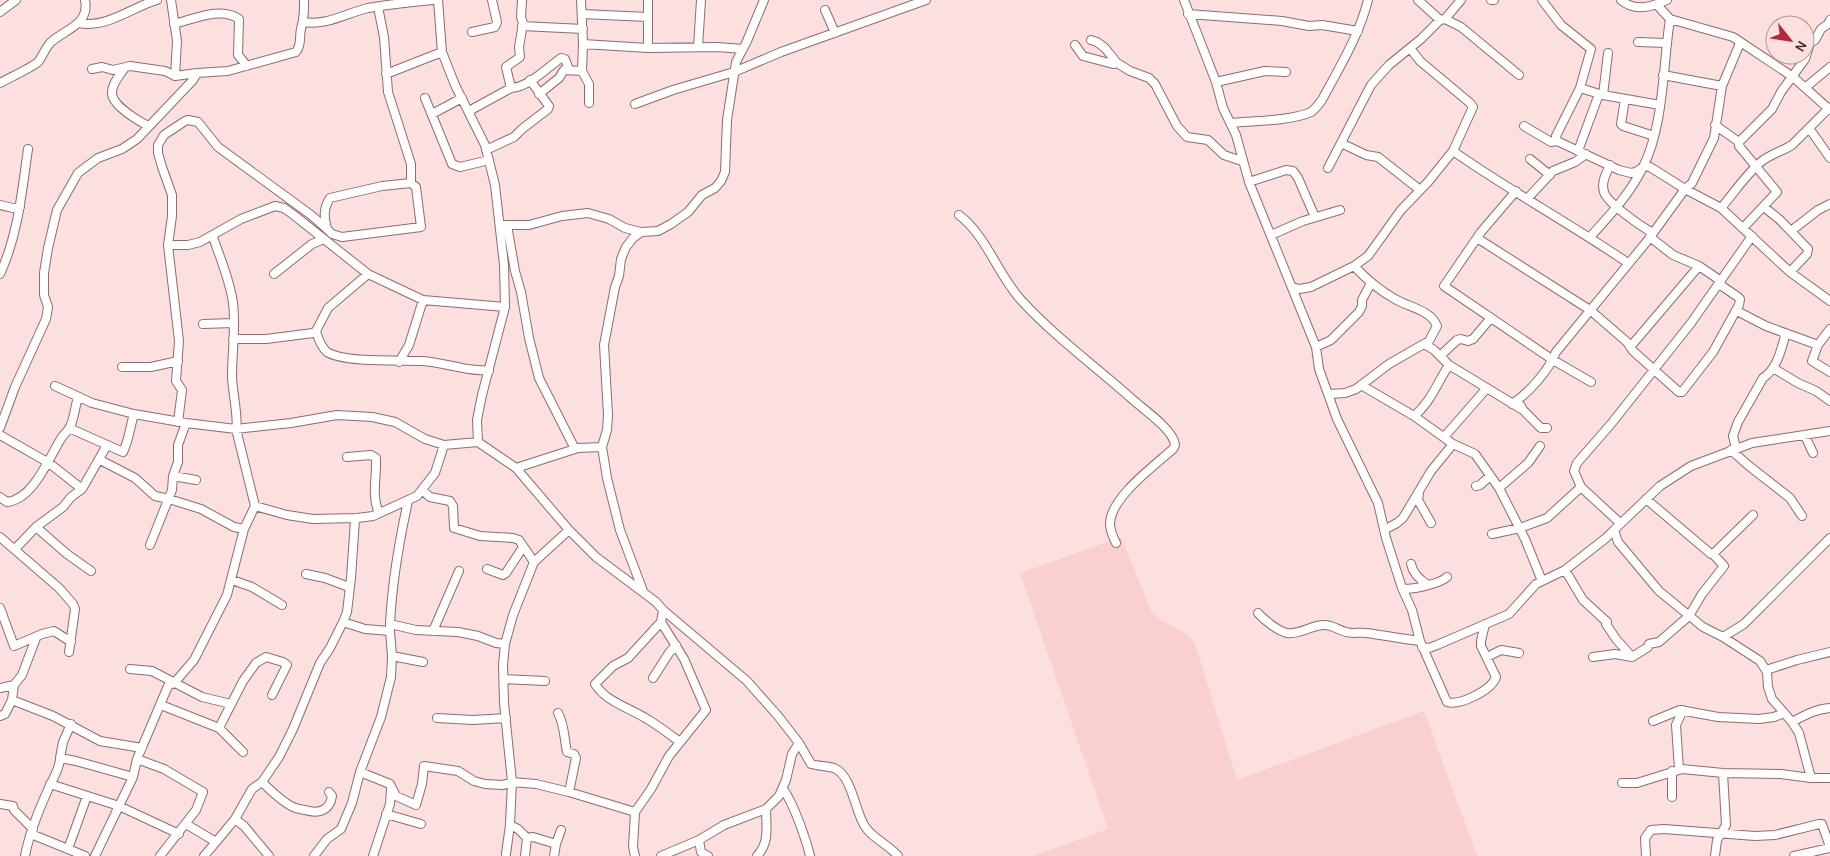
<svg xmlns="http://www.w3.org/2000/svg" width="1830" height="856" font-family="Karla,sans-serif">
  <rect width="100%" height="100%" fill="#fbe0df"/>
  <path fill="#fad0cf" d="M1121 537 1151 611 1161 620 1189 635 1195 644 1237 780 1424 711 1477 856H1033L1108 829 1020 573Z"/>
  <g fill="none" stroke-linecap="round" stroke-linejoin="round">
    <g stroke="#916b6a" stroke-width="10">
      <path id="minor" d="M171 0 177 41 175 76
        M438 0 442 52 455 85 485 145 495 185 504 265 505 307 482 395 477 420 478 442 516 468 569 530 596 557 656 602 663 610 747 681 778 716 799 743 792 754 786 780 779 796 766 809 724 825 699 840 661 856
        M581 0 583 44 582 71 589 84V103
        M648 0V48
        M1184 0 1216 82 1223 108 1236 135 1249 182 1316 347 1319 369 1337 419 1378 503 1386 538 1402 588 1412 610 1420 641 1447 702C1460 706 1492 690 1496 677L1481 646V641L1485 624
        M1418 0 1440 20
        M1491 0H1494
        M1542 0 1561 25 1591 49 1580 88 1556 136 1557 141
        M1621 0C1635 12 1651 7 1667 0
        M1657 5 1670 19 1733 37 1793 77 1830 110
        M825 10 835 33
        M0 12 16 0
        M582 14 648 17
        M1188 14 1282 21 1309 26 1322 25 1358 31
        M1445 19 1461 27 1519 75
        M304 22C326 26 347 13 368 8 390 4 411 2 433 0
        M79 23C106 29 132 7 157 0
        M174 24C194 19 221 6 239 19L238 55 247 66
        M522 26 583 29
        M472 32 495 27 497 22 492 0
        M1091 40 1097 42 1105 48 1117 63 1130 71 1149 78 1155 84 1177 126 1187 137 1208 140 1224 155 1242 161
        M1638 42 1666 43
        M583 44 648 48 717 47 743 49
        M1075 45 1083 56 1113 64 1117 63
        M698 47 701 0
        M92 69 102 67 113 70 130 66 165 71 175 76 197 73 228 71 296 52C302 44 299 37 301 29 304 17 304 12 304 0
        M124 69C119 76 111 85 112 94 113 106 139 121 148 126
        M386 74 442 52
        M1663 75 1722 86
        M1216 82 1265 71 1286 72
        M0 83C9 78 31 68 38 62 43 56 45 48 51 42 66 29 90 24 85 0
        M1806 87 1830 67
        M511 88 506 67 520 57 519 47 523 23 521 17 522 0
        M1580 88 1603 95 1660 105
        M539 94 559 78 564 70 582 71
        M1603 95 1608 53
        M425 98 452 164 460 167 489 160
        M1625 99 1621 124 1623 126 1654 136
        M635 104 673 90 734 72 781 52 926 0
        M469 111 511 88C529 87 547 68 561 58L565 59 569 70
        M432 114 462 98
        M1231 123C1253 121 1291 121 1311 112 1315 109 1319 104 1322 100 1339 68 1359 36 1368 0
        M1715 125 1739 142V146L1777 192 1743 228
        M1524 126 1551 142 1557 141 1619 170 1631 173 1636 172 1640 169
        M1809 128 1830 158
        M1739 142 1772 109 1781 92 1805 59 1810 43 1815 40 1821 29 1828 24 1830 20
        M1341 143 1366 155 1378 157 1420 190
        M486 150 514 137 522 129 548 109 549 106 530 80
        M1453 151C1510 191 1571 224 1628 263
        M1578 151 1599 94
        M1530 159 1550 175
        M1610 165C1606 174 1601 182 1604 192 1607 203 1642 227 1653 233
        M1644 166 1650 167 1685 189 1721 208 1790 272 1830 301
        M1328 168 1371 85 1389 65 1421 39 1440 20 1445 19 1461 0
        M1249 182 1286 170 1293 171 1298 178 1315 217
        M1516 191 1481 232 1444 286 1553 360 1591 382
        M1527 199 1553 171 1575 162 1586 154
        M0 205 13 208 20 207
        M1764 207 1780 220 1808 249 1807 254 1790 272
        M1721 208C1734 193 1747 173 1762 161 1772 153 1784 151 1793 144L1829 108
        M959 215C986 235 998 275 1021 300 1055 337 1095 366 1132 399 1143 409 1174 430 1175 445L1173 449C1154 466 1110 498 1110 524 1110 531 1113 537 1116 543
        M504 225H529L562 216 588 213 609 219 625 228 641 232
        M507 225 515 271 521 292 529 338 539 378 575 449
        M327 229C324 217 323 209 330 198L382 186 411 183
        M1791 231 1818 210 1830 204
        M1271 235 1303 221 1340 210
        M1590 237C1610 215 1630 194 1643 167 1664 126 1663 64 1670 19
        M1650 237 1673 255 1699 266 1721 281
        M1477 238 1590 310 1627 342 1633 351 1679 392H1682L1713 352 1739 305 1740 299 1738 297 1719 284
        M168 245H188L200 242 241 219 275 206 284 208 295 216 368 274 423 300 505 307
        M0 274C18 235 22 191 28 149
        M274 274 312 244 324 239
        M1292 287 1299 289 1311 287 1354 266 1368 256 1401 210 1428 182 1453 151 1473 107 1470 103 1420 61 1410 48
        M1737 311 1766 326 1818 345
        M203 324 233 323
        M1830 329 1818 345 1812 361 1830 372
        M316 331C318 338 321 347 327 352 344 363 402 360 423 361 435 362 447 365 458 367 468 370 479 370 489 371
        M233 339H266L313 333 316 331 328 308 368 274
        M1424 344 1434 350 1449 365 1523 410
        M1631 346 1699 266
        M1316 347 1331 340 1359 312 1362 306V300L1371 283
        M1440 356 1457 340 1461 339 1468 341 1473 339 1490 319
        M399 362 409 345 423 300
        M122 367H151L178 361
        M1773 368 1798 383 1816 391 1830 401
        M1361 385 1414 416 1453 444 1475 454 1499 488 1525 539 1542 581
        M55 386 92 403 134 414 186 423 236 429 291 423 337 415 372 417 395 422 425 439 444 445 478 442
        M1329 394 1345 393 1356 389 1389 364 1429 341 1437 326C1431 310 1408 307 1395 299 1379 290 1366 279 1354 266
        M1512 404C1529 393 1549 370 1556 352L1648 240 1685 189 1692 183 1714 138 1722 86 1740 43
        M1521 406 1523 410 1541 428H1547
        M1414 416C1431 402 1437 383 1449 365
        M178 422 182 390 176 381 179 341 168 245 172 216V195L162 167 158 153V145L164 135 185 121 188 120 198 122 218 147 311 215 327 229 332 234 342 237 421 227 416 187 411 183V164L388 92 384 37 378 7
        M0 428 15 387 46 319 48 307 44 295V273L48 248 57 210 78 173 98 158 122 149 137 139 193 80 197 73
        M69 428 123 452C129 440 130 427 134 414
        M1830 431 1752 443 1691 466 1660 486 1614 530 1618 542 1659 591 1703 627 1723 637 1760 661 1767 672 1768 687 1772 699 1792 722 1799 733 1811 778H1830
        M0 435 49 463 82 489
        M1805 436 1813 453
        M1444 437 1487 388
        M1736 448 1733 436 1738 422 1763 378C1778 368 1781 349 1786 333
        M1731 450 1749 466 1790 498 1802 516
        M347 457 371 455 376 458C377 477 371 496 379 513
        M100 460 135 478 155 496 169 499 201 509 234 527 244 529
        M516 468 578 448 602 447
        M173 476 196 480
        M1476 486 1480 485 1490 476
        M1499 488 1528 463 1540 446
        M422 490 430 497 450 501 453 506 454 528 480 536 513 538 519 540 534 562
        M1419 493 1418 500 1431 523
        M0 497 7 502C34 499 49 457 62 437 65 433 68 431 70 427 74 419 75 407 78 397
        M1646 499 1711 554H1713L1753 515
        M408 501C399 542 392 583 390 624L416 630 458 632 478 636 496 643 505 644
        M255 506 287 515 313 519 357 518 373 516 417 496 435 473 444 445
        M1620 523 1581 487 1574 471 1577 463 1611 424 1691 323 1752 236
        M36 527 67 554 91 571
        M1384 530 1397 523 1403 518 1431 471 1453 444
        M1492 534 1520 528 1547 518 1581 487
        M0 537 59 588 73 604 75 609 69 652
        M150 545 172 490 173 476 178 462V445L186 423
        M15 549 36 527 63 507 71 497 82 489 107 445
        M1411 564C1413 574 1420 580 1428 585
        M487 569 503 575 506 573 523 547
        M1565 570 1583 600 1607 622 1606 624 1616 639 1632 657
        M306 574 325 578 349 587
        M232 580 252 587 282 605
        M1402 588C1411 591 1441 583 1447 577
        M643 591 620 530 607 478 602 447 607 430 608 415 604 345 615 287 619 276 621 259 626 247 633 238 641 232 658 231 671 224 688 212 702 195 715 188 721 181 725 172 727 120 736 62 747 41 764 0
        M0 608 14 646 42 634 54 631 71 642
        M663 610 661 622 628 658 613 666 595 684C606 702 630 708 647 719 659 726 669 734 680 742
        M1258 613C1264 620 1278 631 1287 633 1300 635 1311 625 1324 625 1333 625 1338 630 1346 632 1352 634 1359 632 1366 633 1383 635 1402 639 1420 641
        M343 622 365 629 390 631V626
        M433 631 459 571
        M1723 637 1744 624 1830 538
        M1422 647 1429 648 1437 645 1509 614 1536 584 1565 570 1606 538 1614 530
        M392 656 423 662
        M1487 657 1501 650 1519 653
        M1593 657 1615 654 1632 657 1648 647 1649 644 1659 642 1689 616 1702 594 1724 566 1713 554
        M130 669 152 671 202 697 231 704
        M1766 670 1797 660 1830 652
        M653 678 669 653 676 645
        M504 679 545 681
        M0 688 14 685
        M12 700 53 716 100 741 142 748
        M161 705 219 728 243 752
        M558 713C565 726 564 739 567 752L574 754 576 758 569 792
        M0 716 5 714 12 700 14 685 22 675 36 638
        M437 718 473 720 506 718
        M1653 721 1680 710 1718 717 1759 719 1774 717 1784 713
        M1792 722C1805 715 1816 709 1830 708
        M219 728 243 681 256 663 266 657 283 662 287 665 272 695
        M799 743 811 764C818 766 827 766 834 768 853 776 855 814 866 828 875 840 889 845 898 856
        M60 758 63 742 71 724
        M137 759 164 769 203 792 196 810 160 856
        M1679 769 1676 725 1683 710
        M1672 771V797
        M360 772 390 784 396 796 416 805 422 784 424 766 458 771 474 781 485 784 503 785 512 782 536 784 569 792 635 812
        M262 782C271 791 281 801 293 807 297 809 301 809 305 810 318 814 330 811 332 796L329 792
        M1622 783H1637L1682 769 1723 773 1781 774 1811 778
        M50 784 119 806 179 834
        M783 789C793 802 806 839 810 856
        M0 804 13 806 14 810 33 829
        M386 814 421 824
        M186 824 216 842 235 819
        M510 825 518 829 527 838 525 856
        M31 834 85 856
        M527 838 533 837 556 844
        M699 840 701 852 708 856
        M68 849 87 796
        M506 854 510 825 512 782 504 703 503 665 505 644 513 615 534 562 569 530
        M25 856C29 834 38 812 47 792 51 781 60 770 60 758L76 761 133 777
        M95 856 133 777 137 759 168 686 175 682 194 660 227 595 244 529 255 506 236 429C239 420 232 389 232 376 232 352 236 327 233 303 230 280 220 258 213 237
        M204 856 216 842
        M269 856 244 826 235 819 252 789 262 782 279 757 293 729 320 663 330 648 343 622 347 612 351 578 355 520 357 518
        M314 856 327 839 341 829 352 803 360 772 381 717 391 677 392 656 390 631
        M373 856 390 804 391 788
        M554 856 556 844 561 830
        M635 856 633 847 635 812 651 789 669 756 706 710 684 659 661 622
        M757 856C770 842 766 827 766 809
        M1646 856 1645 838 1651 830 1664 829 1755 836 1775 835 1819 824H1822L1830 847
        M1715 856 1717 840 1726 825 1723 773
        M1794 856 1830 848"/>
    </g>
    <use href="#minor" stroke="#fff" stroke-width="8"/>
  </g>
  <g transform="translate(1790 40) rotate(120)"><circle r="24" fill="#fbe0df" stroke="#af9898"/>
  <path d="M0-4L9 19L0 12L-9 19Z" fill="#b62538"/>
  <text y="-8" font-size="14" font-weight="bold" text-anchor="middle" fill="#3e2d2d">N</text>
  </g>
</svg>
